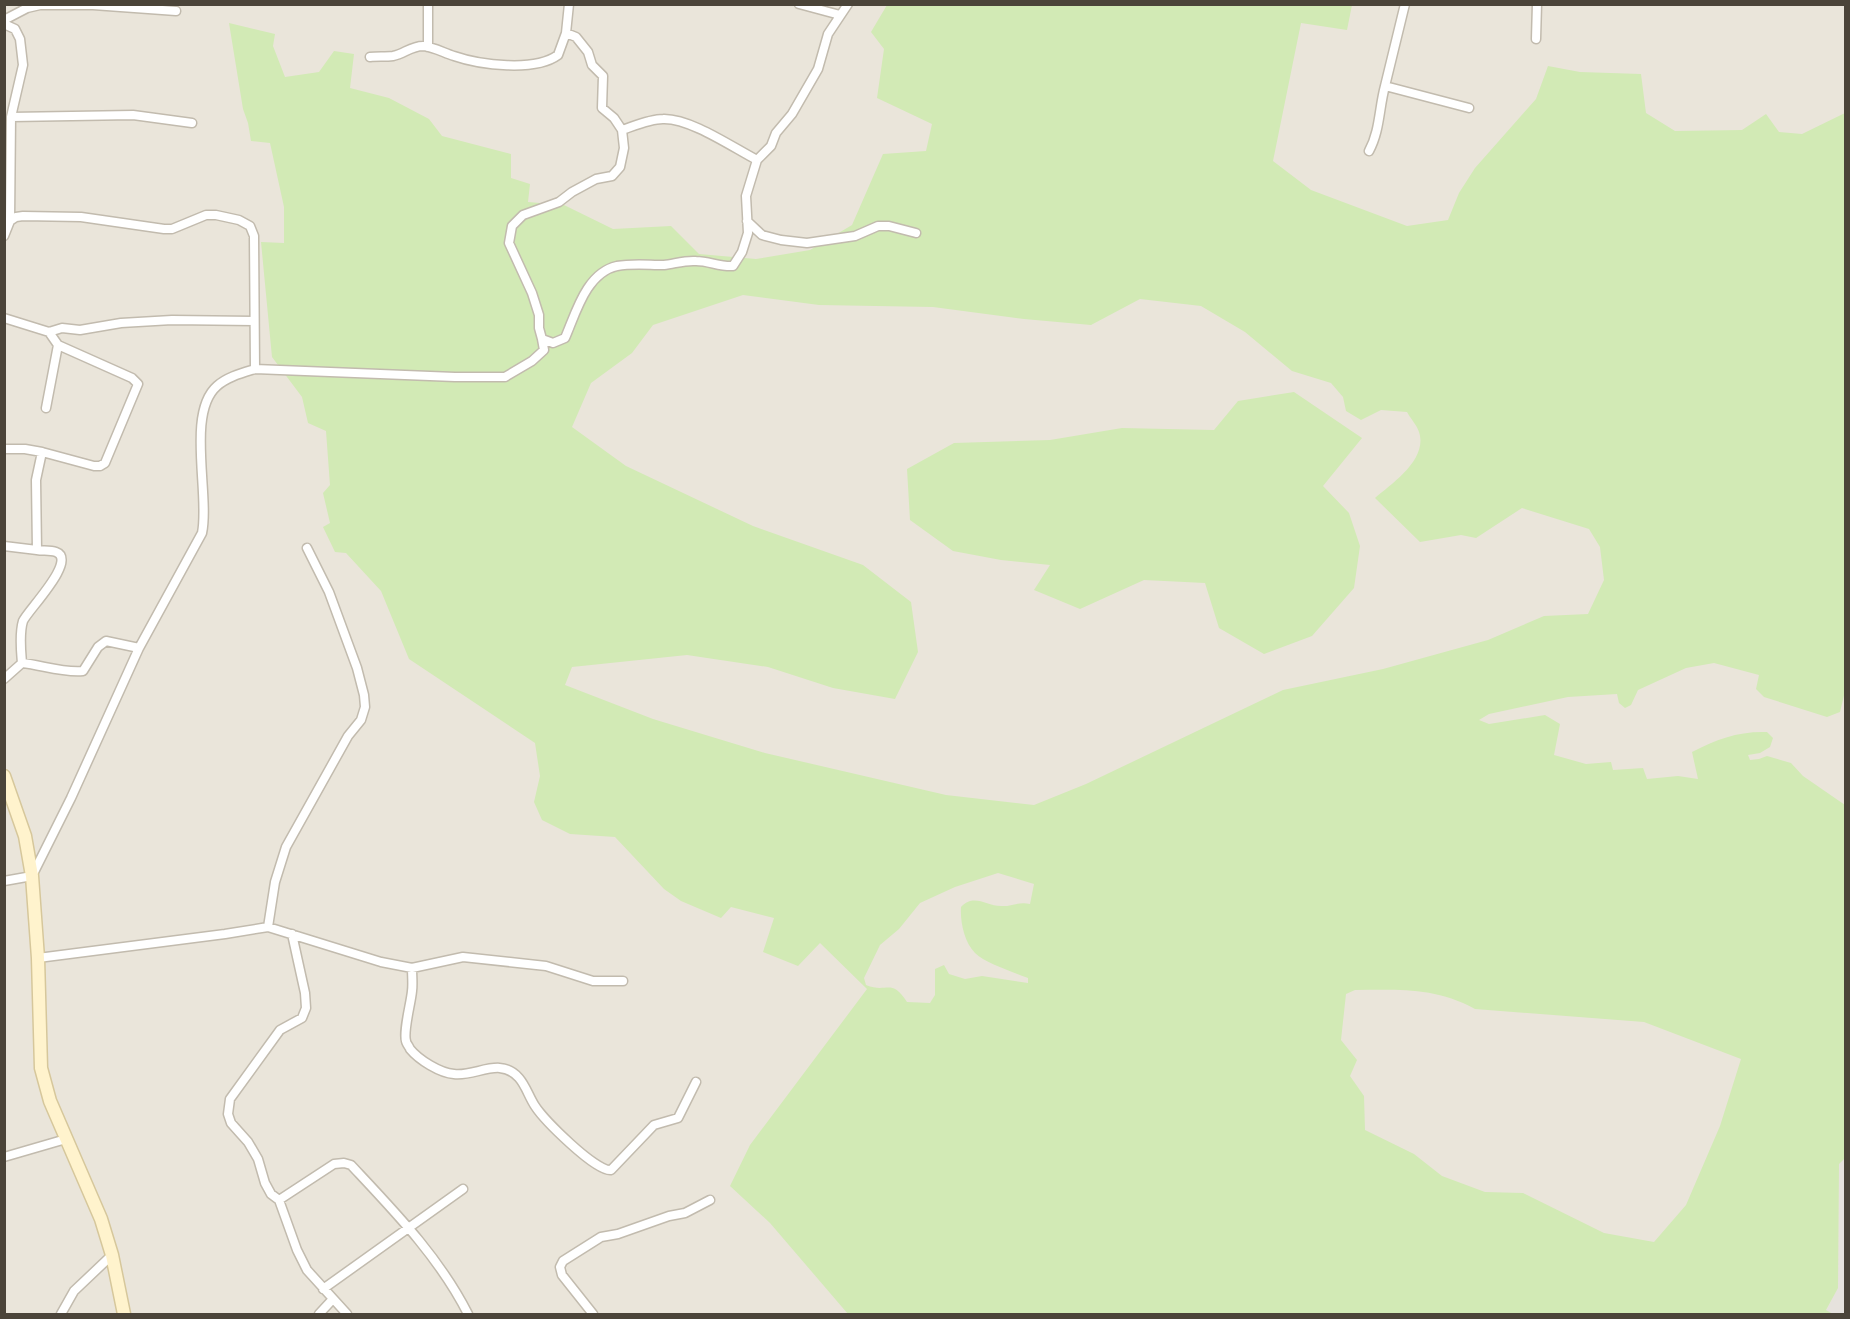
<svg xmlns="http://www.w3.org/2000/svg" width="1850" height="1319" font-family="Inter,sans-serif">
  <rect width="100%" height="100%" fill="#f6f3ec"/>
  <path fill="#eae5da" d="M5 5H1845V1314H5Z"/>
  <path fill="#e6e2dd" d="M1845 1157V1314H1833L1826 1311 1838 1288 1839 1164Z"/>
  <path fill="#d2eab5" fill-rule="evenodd" d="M887 5H1352L1347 30 1301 23 1273 161 1311 190 1407 226 1448 220 1459 193 1475 168 1536 99 1548 66 1580 72 1641 74 1646 113 1675 131 1742 130 1766 114 1779 132 1802 134 1845 113 1846 687 1840 712 1827 717 1764 697 1756 689 1759 675 1714 663 1686 668 1638 690 1631 705 1625 708 1619 703 1617 694 1568 697 1489 714 1479 720 1489 724 1545 715 1560 724 1554 755 1586 764 1611 762 1613 770 1643 768 1647 779 1678 776 1698 779 1692 752C1717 739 1739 731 1767 732L1773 738 1770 747 1760 753 1748 755 1750 760 1759 759 1767 756 1791 763 1803 776 1845 805 1846 1157 1839 1164 1838 1288 1826 1310 1833 1314H848L770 1223 730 1186 750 1145 867 989 820 943 798 966 763 952 774 918 731 907 721 918 681 901 664 889 615 837 570 834 542 820 534 802 540 776 535 743 409 659 381 591 346 553 335 552 323 527 330 523 323 493 330 485 326 431 308 423 302 397 272 357 261 242 284 243V207L270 143 251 141 248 123 243 109 229 23 275 34 273 46 285 77 319 72 334 51 354 54 350 88 389 98 429 119 442 136 511 154V178L530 184 528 202 564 205 613 229 671 226 699 254 756 259 810 250 852 225 883 154 926 151 932 124 877 98 884 49 871 32ZM743 295 819 305 933 307 1024 319 1091 325 1140 299 1201 306 1245 332 1292 371 1331 383 1343 397 1346 411 1361 420 1381 410 1407 412C1410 418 1417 425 1419 432 1428 459 1393 483 1375 498L1420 542 1461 535 1476 538 1522 508 1589 529 1600 547 1604 580 1588 614 1544 616 1488 640 1383 669 1283 690 1086 784 1034 805 946 795 765 753 653 719 565 685 572 667 687 655 768 667 833 688 895 699 918 652 911 602 863 565 753 526 626 466 572 427 591 383 632 353 653 325ZM998 873 1034 884 1030 904C1019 901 1011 907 1001 906 986 906 974 893 961 907 960 921 964 942 975 953 985 963 1013 972 1028 978V983L982 976 965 979 949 974 944 965 935 969V995L930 1003 907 1002C891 977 887 994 866 985L864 978 880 945 899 929 920 903 955 887ZM1355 990C1400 990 1434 987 1475 1009L1644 1022 1741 1059 1720 1126 1686 1205 1654 1242 1604 1233 1523 1193 1485 1192 1442 1176 1414 1154 1365 1130 1364 1096 1350 1076 1357 1060 1341 1040 1346 994Z
    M1294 392 1362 438 1323 486 1349 513 1360 546 1354 588 1312 636 1264 654 1219 628 1205 583 1144 580 1080 609 1034 590 1050 565 1001 560 953 551 910 520 907 469 954 443 1050 440 1122 428 1214 430 1238 401Z"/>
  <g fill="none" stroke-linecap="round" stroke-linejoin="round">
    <g stroke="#c2bbae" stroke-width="11">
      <path id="street" d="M428 4V47
        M799 4 840 15
        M1405 4 1385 86 1469 108
        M4 20 27 8 40 5H93L176 11
        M4 24 15 29 20 39 23 65 11 117 10 221 4 236
        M566 33 576 37 588 52 592 65 603 76 602 108 614 118 622 130 624 148 620 167 612 176 596 179 572 192 559 202 523 215 512 226 509 243 532 293 539 315V328L542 339 553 343 565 338C576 313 586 273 617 266 633 263 648 265 664 265 674 264 685 260 696 261 709 261 720 267 733 266L742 252 748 233 746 196 757 160 771 146 776 133 792 114 818 69 828 34 848 4
        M1536 39 1537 4
        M370 57C377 56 385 57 393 56 404 54 411 46 423 46 434 47 444 53 454 56 480 65 535 72 558 55L566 33 569 4
        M11 117 133 115 192 123
        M622 130C634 126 650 119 663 119 690 118 732 147 757 160
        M1369 151C1380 131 1379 108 1385 86
        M10 221 16 217 23 216 81 217 164 229H172L206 215H216L239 220 250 226 254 236 255 369
        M747 221 762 235 781 240 807 243 855 236 878 226H889L916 233
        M4 318 49 332 62 328 80 330 121 323 172 320 254 321
        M46 408 58 345
        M4 449H25L42 452 36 480 37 550C43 551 50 550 56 552 78 560 28 610 23 621 19 634 21 651 22 663
        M42 452 94 466H100L105 463 138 384 132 378 58 345 49 332
        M4 546 37 550
        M4 679 22 663C42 665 62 673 83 671L98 647 106 641 139 648
        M4 881 32 876 71 798 139 648 202 533C210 495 186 413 217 386 227 377 242 373 255 369L455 377H505L532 361 544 350 542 339
        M268 927 381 962 412 968 463 957 546 966 593 981H623
        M292 934 305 993 306 1008 302 1018 280 1030 230 1099 228 1114 231 1123 248 1142 258 1159 265 1183 271 1194 279 1200 297 1250 307 1270 347 1314
        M38 958 225 934 268 927 275 882 286 847 348 736 361 720 365 707 364 695 357 668 329 592 307 548
        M412 968C412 976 413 984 412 991 411 1003 403 1031 406 1041 406 1043 410 1048 410 1049 419 1060 440 1073 454 1074 476 1077 500 1056 519 1078 526 1086 529 1097 535 1106 544 1120 596 1172 611 1170L654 1125 678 1118 696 1082
        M4 1157 66 1139
        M279 1200 334 1164 344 1163 351 1165C395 1212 439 1257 468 1314
        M323 1289 463 1189
        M61 1314 74 1291 112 1255
        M319 1314 332 1300
        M593 1314 562 1275 560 1267 563 1261 601 1237 618 1234 669 1216 685 1213 710 1200"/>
    </g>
    <g stroke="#d6c79b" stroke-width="15">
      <path id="secondary" d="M4 776 25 836 32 876 38 958 41 1068 50 1101 101 1219 112 1255 124 1314"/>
    </g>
    <use href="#street" stroke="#fff" stroke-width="8"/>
    <use href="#secondary" stroke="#fff3cd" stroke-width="12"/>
  </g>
  <rect width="1850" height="1319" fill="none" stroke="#4b4439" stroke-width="12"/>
</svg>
